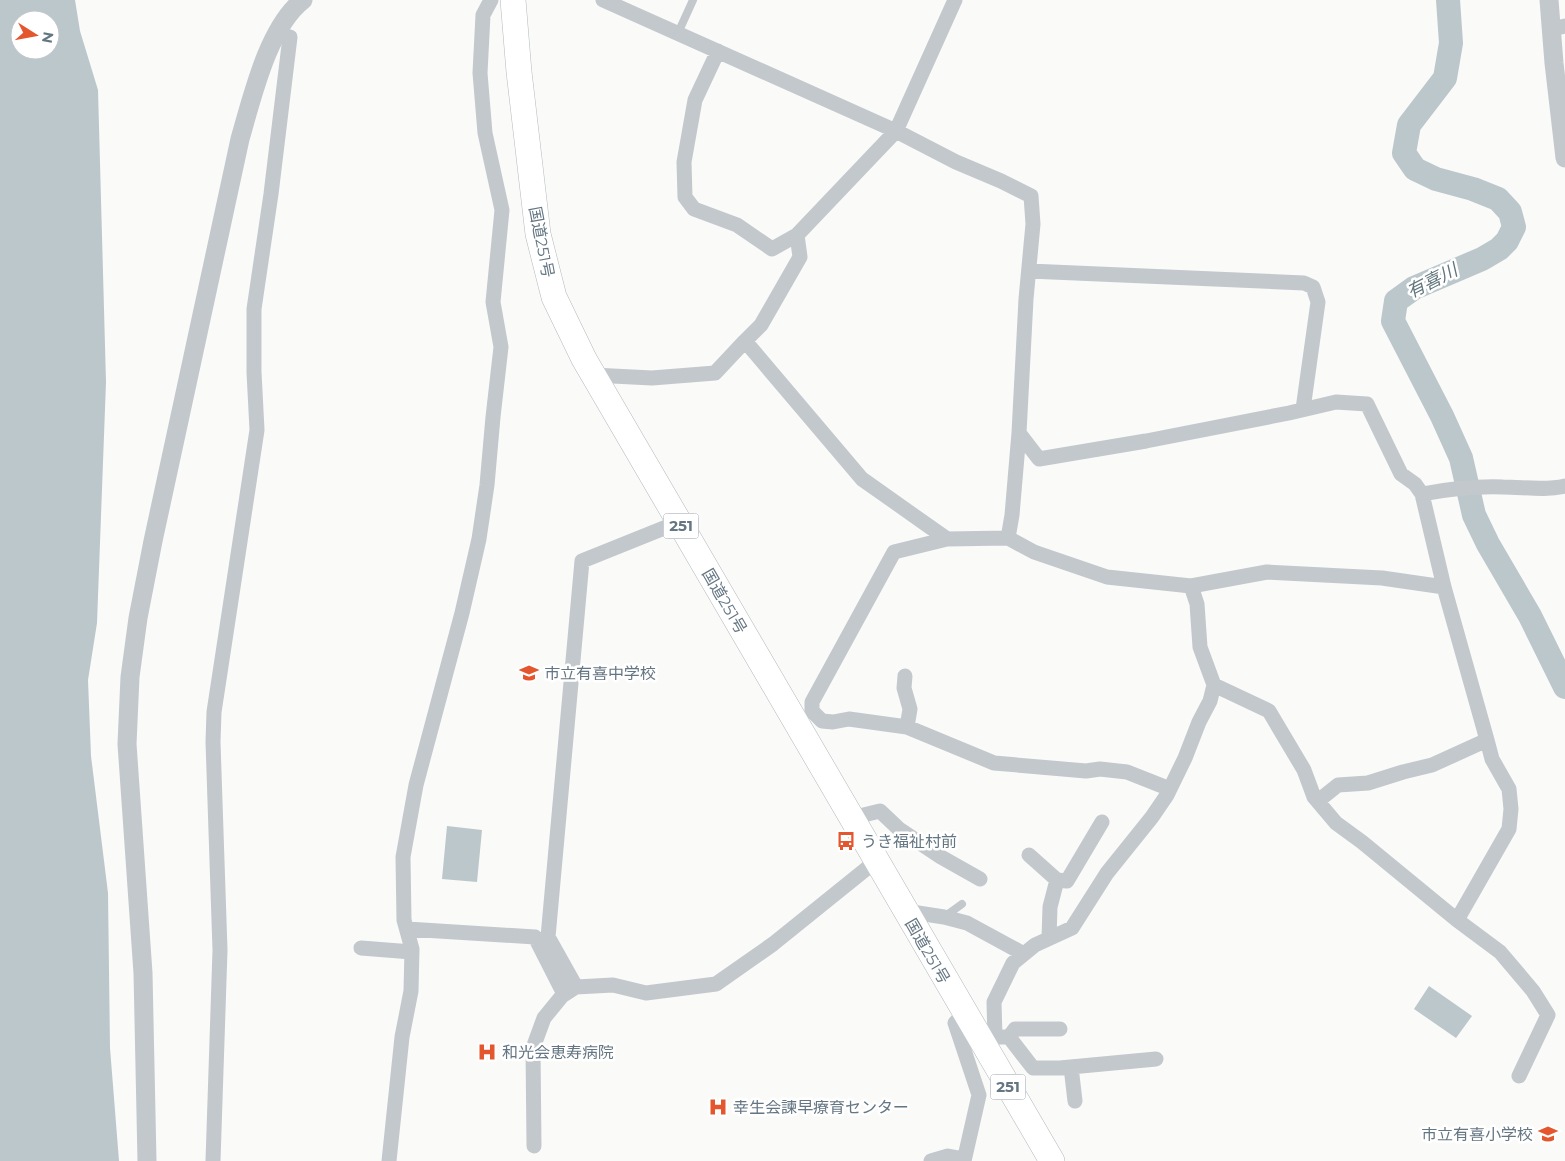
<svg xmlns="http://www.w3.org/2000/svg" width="1565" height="1161" font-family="Montserrat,'Noto Sans JP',sans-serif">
  <rect width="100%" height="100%" fill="#fafaf8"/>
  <path fill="#bbc7cb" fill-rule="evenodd" d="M0 0H75L80 31 98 90 106 382 97 623 88 680 91 756 108 893 110 1048 119 1161H0ZM20 20H50V50H20Z
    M447 826 482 830 477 882 442 879Z
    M1429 986 1472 1016 1456 1038 1414 1009Z"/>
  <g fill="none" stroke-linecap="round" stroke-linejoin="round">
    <path stroke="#bbc7cb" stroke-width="24" d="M1448 0 1451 43 1445 78 1409 125 1404 153 1415 169 1436 179 1473 189 1498 199 1510 212 1514 227 1507 241 1499 249 1482 259 1414 288 1396 301 1393 321 1442 416 1461 458 1474 515 1488 544 1530 616 1565 687"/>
    <g stroke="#b4b9bd" stroke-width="26">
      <path id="trunk" d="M513 0 519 72 538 234 554 297 584 359 1052 1161"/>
    </g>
    <path stroke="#c3c8cc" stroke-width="8" d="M678 33 693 0
      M944 917 962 904"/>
    <path stroke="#c3c8cc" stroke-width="15" d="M603 0 896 131 956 162 1001 181 1031 196 1033 224 1026 299 1019 433 1012 515 1008 538 1034 552 1107 577 1191 586 1197 604 1200 647 1214 685 1210 701 1199 722 1185 758 1167 795 1152 817 1107 873 1072 928 1035 945 1013 963 994 1002 995 1037
      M1551 29 1565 26
      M718 51 695 100 684 162 685 197 694 209 737 225 772 249 797 235 896 131 955 0
      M797 235 800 257 761 325 745 341 862 479 947 539 1008 538
      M1029 271 1304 283 1313 287 1318 302 1303 409
      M593 375 652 378 715 373 745 341
      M1019 433 1039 459 1146 441 1289 413 1336 402 1367 404 1401 474 1415 484 1422 494 1444 587 1487 740 1492 759 1509 789 1511 809 1509 829 1457 920
      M1422 494C1449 489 1476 486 1503 487 1524 487 1545 491 1565 486
      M947 539 894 552 812 702V711L822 721 833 722 849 719 907 727 994 763 1086 771 1100 769 1127 772 1170 789
      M1191 586 1267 572 1382 578 1444 587
      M905 676 904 688 910 709 907 727
      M1214 685 1269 711 1304 770 1314 797 1336 823 1362 842 1457 920 1500 952 1533 991 1548 1015 1519 1076
      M1318 801 1338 785 1368 783 1403 772 1432 765 1487 740
      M851 818 880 811 899 829 941 857 980 879
      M1029 855 1057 880
      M905 911 944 917 967 923 1024 954
      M407 929 535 937 564 994
      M1049 938 1050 907 1057 880 1067 881 1102 822
      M361 948 412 952
      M576 987 548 937 582 561 679 522
      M1009 1037 1015 1029H1060
      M987 1041 995 1037H1009L1033 1068H1060L1156 1059
      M1071 1067 1075 1101
      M534 1146 533 1048 544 1018 562 996 576 987 613 985 646 993 716 984 773 944 876 861
      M213 1161 220 950 213 742 214 712 257 430 254 372V309L271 194 290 37
      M389 1161 402 1037 411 991 412 949 404 920 403 857 416 785 462 613 479 539 487 485 493 417 501 347 493 302 502 210 485 133 480 73 483 15 491 0
      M931 1161 948 1156 964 1159
      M964 1161 979 1095 955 1023 964 1013"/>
    <path stroke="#c3c8cc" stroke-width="19" d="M1549 0 1554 63 1565 158
      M147 1161 143 973 127 744 130 677 138 618 153 541 240 139C252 98 268 27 303 0"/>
    <use href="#trunk" stroke="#fff" stroke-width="25"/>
  </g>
  <defs>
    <g id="school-bare" transform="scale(1.5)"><path d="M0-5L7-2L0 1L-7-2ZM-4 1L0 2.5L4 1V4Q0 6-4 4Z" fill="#e4572e" stroke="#fff" stroke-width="2.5" paint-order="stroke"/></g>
    <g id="bus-bare" transform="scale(1.5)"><path d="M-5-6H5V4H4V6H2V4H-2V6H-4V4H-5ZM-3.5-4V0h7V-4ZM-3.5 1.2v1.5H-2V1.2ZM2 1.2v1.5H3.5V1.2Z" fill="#e4572e" stroke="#fff" stroke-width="2.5" paint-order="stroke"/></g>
    <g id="hospital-bare" transform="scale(1.5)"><path d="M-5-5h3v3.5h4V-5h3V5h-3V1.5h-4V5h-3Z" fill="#e4572e" stroke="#fff" stroke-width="2.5" paint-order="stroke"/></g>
  </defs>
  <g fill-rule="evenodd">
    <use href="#school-bare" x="529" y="673"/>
    <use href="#bus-bare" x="846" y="841"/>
    <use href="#hospital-bare" x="487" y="1052"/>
    <use href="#hospital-bare" x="718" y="1107"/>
    <use href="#school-bare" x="1548" y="1134"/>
  </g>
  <g text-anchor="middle" stroke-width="5" stroke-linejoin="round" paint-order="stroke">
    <g fill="#fff" stroke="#939fa8" stroke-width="1">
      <rect x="663.5" y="513.5" width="35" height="25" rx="4"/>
      <rect x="990.5" y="1074.5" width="35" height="25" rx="4"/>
    </g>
    <g font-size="15" font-weight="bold" fill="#657683">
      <text x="681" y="531">251</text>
      <text x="1008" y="1092">251</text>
    </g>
    <g font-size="16" fill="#657683" stroke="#fff">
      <text transform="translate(542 242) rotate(79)" y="6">国道251号</text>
      <text transform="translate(725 601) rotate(60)" y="6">国道251号</text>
      <text transform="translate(928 951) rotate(60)" y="6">国道251号</text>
    </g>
    <g font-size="16" fill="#657683" stroke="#fff" text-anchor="start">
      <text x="544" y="679">市立有喜中学校</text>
      <text x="861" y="847">うき福祉村前</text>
      <text x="502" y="1058">和光会恵寿病院</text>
      <text x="733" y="1113">幸生会諫早療育センター</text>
      <text x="1533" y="1140" text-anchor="end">市立有喜小学校</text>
    </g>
    <g font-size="18" font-style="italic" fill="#60757c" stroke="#fff">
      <text transform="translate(1432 281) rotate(-27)" y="6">有喜川</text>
    </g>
  </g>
  <g transform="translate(35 35) rotate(101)"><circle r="24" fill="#ffffff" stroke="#c1c8cd"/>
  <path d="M0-4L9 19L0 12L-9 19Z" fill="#e4572e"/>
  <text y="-8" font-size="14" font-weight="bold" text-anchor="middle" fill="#657683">N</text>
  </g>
</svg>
